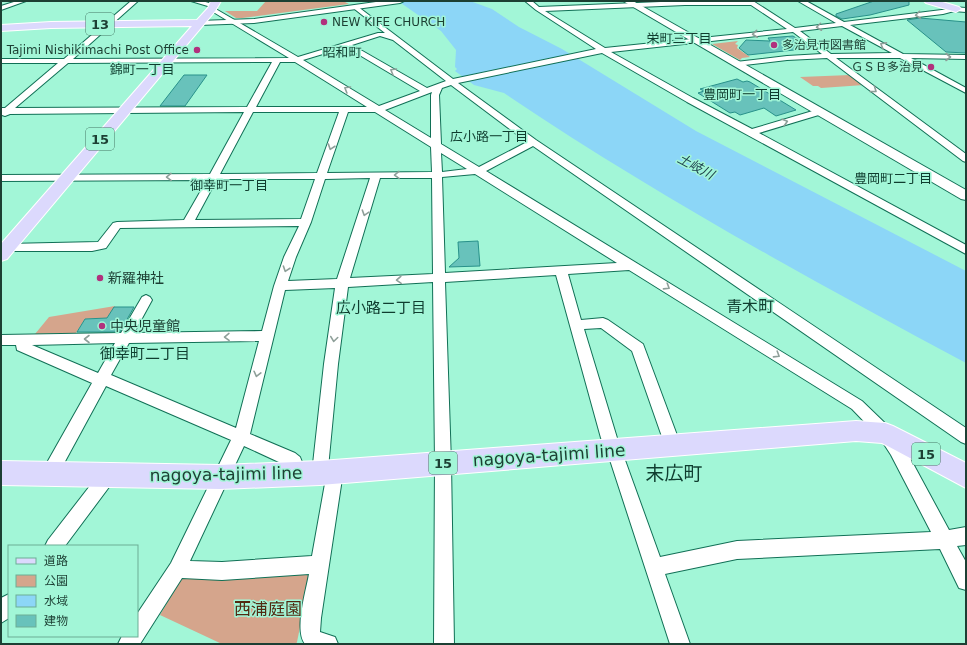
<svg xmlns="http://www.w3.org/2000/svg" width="967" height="645" font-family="'DejaVu Sans','Noto Sans JP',sans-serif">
  <rect width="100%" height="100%" fill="#a2f6d7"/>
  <path fill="#d5a58c" d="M266 1H343L349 4 242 18H236L225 11H257Z
    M738 41 735 44 738 45 737 48 750 57 742 58 740 60 712 44Z
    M850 75 864 85 821 88 818 86H813L800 77Z
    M115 306 107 318 85 319 76 333 35 334 49 317Z
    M311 573 297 642 296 644H222L160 615 182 577Z"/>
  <path fill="#8cd6f7" d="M398 1H470L492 9 519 27 562 49 696 131 966 271V363C809 279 652 193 504 93L474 85 455 71 457 69 455 67 456 50 441 31Z"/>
  <path fill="#68c2bb" stroke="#28918a" d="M874 1H909V5L870 15 842 19 836 16V14Z
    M920 18 966 22V53L946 52 907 20Z
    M793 36 812 48 748 55 739 48 746 40 770 41 768 38Z
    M184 75H207L185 106H160Z
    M737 79 743 82 747 81 750 82 796 110 776 116 764 108 740 115 735 112 730 113 698 93 704 91 700 89Z
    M478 241 480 266 449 267 459 258 458 242Z
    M114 307H134L120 332H77L85 319 107 318Z"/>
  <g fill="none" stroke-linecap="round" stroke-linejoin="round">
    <g stroke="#117056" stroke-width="2">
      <path id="minor" d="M17 1H26L1 10V6Z
        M131 1H138L73 59 289 58 210 10 209 9 211 7 191 1H202L216 5 217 6 214 8 298 57 378 33H385L352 7 357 6 453 79 596 49 536 10 525 1H532L539 7 685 1H753L795 28 836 23 798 1H806L844 22 958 8V10L943 14 850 25 903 54 966 55V59L911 58 966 88V93L900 58H836L966 154V162L963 161 827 58 787 60 736 66 732 64 736 62 787 56 822 54 793 32 611 52 693 98 752 129 816 110H822L823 112 822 114 759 133 966 245V254L687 102 602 53 458 83 536 140 966 428V444L961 442 533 146 486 171 862 401 890 428 903 445 949 530 966 527V545L957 546 966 562V590L959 588 940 549 737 559 665 574 690 644H670L611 463 601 438 556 275 445 282 451 463 454 644H434L435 463 433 282 348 287 338 364 328 468 335 464 341 467 343 472 321 618 320 632 335 637 338 644H305C294 630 306 591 309 574L222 580 182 578 140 644H118L122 636H137V614L171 563 231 440 106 386 56 478 50 481 44 478 42 473 44 468 92 383 17 350 16 345H1V335L121 333 142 297 146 295 150 297 152 300 134 333 262 331 274 286 284 257 299 226 120 228 106 248 92 251H3L1 248 3 245 7 244 98 242 113 223 117 222 184 220 207 180 1 181V175L210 174 244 112 10 114 5 116 2 115 1 108H5L58 63H1V59H64ZM685 5H751L787 29 605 48 545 11ZM842 26 892 53 831 54 800 31ZM380 36 393 40 446 81 427 88 352 45ZM346 47 420 91 379 106 303 60ZM272 62 247 107 15 108 68 63ZM280 62H295L367 107H256ZM451 85 527 142 479 167 441 144 439 95 442 88ZM432 92 431 95V138L385 110ZM253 112H339L317 173 220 174ZM348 112H375L431 147 432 172 327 173ZM441 153 467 169 442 172ZM475 174 617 263 445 273 442 177ZM370 178 337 279 288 281 296 257 311 222 325 179ZM380 178H432L433 274 350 278ZM217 179H315L301 219 195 220ZM629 270 852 409 880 438 891 455 931 532 737 541 660 557 617 438 584 329 601 328 632 351 667 451 673 453 679 451 681 446 643 344 608 320 603 318 581 320 568 274ZM335 288 324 364 312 473 314 478 320 481 326 478 312 556 222 562 190 561 244 446 294 469 300 467 302 462 300 457 295 453 250 434 285 290ZM259 341 236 428 111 375 129 343ZM115 343 98 373 32 345Z
        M109 466 115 469 117 474 115 479 65 546H45L48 540 103 469Z
        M9 594V618L1 623V598Z"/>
    </g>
    <g stroke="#117056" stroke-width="2">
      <path id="tertiary" d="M383 1H404L400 3 254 23 199 25 195 23 199 21 254 19Z
        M953 7 966 8V12L953 11Z"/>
    </g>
    <g stroke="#117056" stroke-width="2">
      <path id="secondary" d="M623 1H633L966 190V200L961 199Z"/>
    </g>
    <g stroke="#fff" stroke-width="2">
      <path id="primary" d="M211 1H221L215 11 7 259 1 261V244L192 26 51 28 1 31V25L51 22 197 20 208 8Z
        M924 1H939L959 7 961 9 956 12 926 3Z
        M856 421 885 423 893 426 966 463V488L882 443 856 441 320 485 220 489 1 485V461L220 465 320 461Z"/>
    </g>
    <use href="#minor" fill="#fff" fill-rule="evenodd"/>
    <use href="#tertiary" fill="#fff" fill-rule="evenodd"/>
    <use href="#secondary" fill="#fff" fill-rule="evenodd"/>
    <use href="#primary" fill="#dcd9fd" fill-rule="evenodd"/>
  </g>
  <defs><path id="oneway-chevron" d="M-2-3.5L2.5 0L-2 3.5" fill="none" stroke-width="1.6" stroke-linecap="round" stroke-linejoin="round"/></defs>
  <g stroke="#8e9f99">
    <use href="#oneway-chevron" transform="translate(918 15) rotate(173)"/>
    <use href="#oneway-chevron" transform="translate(819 27) rotate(173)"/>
    <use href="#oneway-chevron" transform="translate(755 34) rotate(174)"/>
    <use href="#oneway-chevron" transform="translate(883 45) rotate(-151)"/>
    <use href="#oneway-chevron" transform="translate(948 57)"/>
    <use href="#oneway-chevron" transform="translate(393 71) rotate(-150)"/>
    <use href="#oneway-chevron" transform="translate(347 89) rotate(-149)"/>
    <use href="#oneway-chevron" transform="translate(874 90) rotate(36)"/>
    <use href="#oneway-chevron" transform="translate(785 122) rotate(-16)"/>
    <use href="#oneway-chevron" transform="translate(331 147) rotate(109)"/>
    <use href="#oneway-chevron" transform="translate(397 175) rotate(179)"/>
    <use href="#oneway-chevron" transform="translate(169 177) rotate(179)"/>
    <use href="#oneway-chevron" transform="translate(365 213) rotate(108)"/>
    <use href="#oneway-chevron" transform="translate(286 269) rotate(109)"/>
    <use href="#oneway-chevron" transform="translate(399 280) rotate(177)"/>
    <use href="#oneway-chevron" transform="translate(667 287) rotate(32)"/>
    <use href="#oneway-chevron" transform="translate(227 337) rotate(179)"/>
    <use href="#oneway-chevron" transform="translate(87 339) rotate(180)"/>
    <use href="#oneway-chevron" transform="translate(334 339) rotate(98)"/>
    <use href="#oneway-chevron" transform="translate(777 355) rotate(32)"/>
    <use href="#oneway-chevron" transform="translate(257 374) rotate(104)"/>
  </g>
  <g fill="#b1317d" stroke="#a2f6d7" stroke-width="1.5">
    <circle cx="324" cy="22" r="4"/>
    <circle cx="774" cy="45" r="4"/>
    <circle cx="197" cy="50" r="4"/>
    <circle cx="931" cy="67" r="4"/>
    <circle cx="100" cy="278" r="4"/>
    <circle cx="102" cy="326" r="4"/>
  </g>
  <g text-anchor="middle" stroke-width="3" stroke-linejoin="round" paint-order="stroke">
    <g font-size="12" fill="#1c3f33" stroke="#a2f6d7" text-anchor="start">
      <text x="332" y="26">NEW KIFE CHURCH</text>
      <text x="782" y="49">多治見市図書館</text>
      <text x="189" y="54" text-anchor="end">Tajimi Nishikimachi Post Office</text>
      <text x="923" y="71" text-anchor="end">ＧＳＢ多治見</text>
    </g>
    <g fill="#a2f6d7" stroke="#447664" stroke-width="1">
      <rect x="86" y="13" width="28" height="22" rx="3"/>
      <rect x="86" y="128" width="28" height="22" rx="3"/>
      <rect x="912" y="443" width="28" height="22" rx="3"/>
      <rect x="429" y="452" width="28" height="22" rx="3"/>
    </g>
    <g font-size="13" font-weight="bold" fill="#1c3f33">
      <text x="100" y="29">13</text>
      <text x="100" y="144">15</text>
      <text x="926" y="459">15</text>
      <text x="443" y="468">15</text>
    </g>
    <g font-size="13" fill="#0f3d2f" stroke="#a2f6d7">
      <text x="679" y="43">栄町三丁目</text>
      <text x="142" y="74">錦町一丁目</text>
      <text x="742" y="99">豊岡町一丁目</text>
      <text x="489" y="141">広小路一丁目</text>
      <text x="893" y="183">豊岡町二丁目</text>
      <text x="229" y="190">御幸町一丁目</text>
    </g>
    <g font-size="13" fill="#0f3d2f" stroke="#a2f6d7">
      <text x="342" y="57">昭和町</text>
    </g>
    <g font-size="13" font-style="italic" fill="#1b3d4b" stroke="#a2f6d7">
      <text transform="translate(696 166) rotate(28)" y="5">土岐川</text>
    </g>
    <g font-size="14" fill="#1c3f33" stroke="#a2f6d7" text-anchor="start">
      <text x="108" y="283">新羅神社</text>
      <text x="110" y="331">中央児童館</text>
    </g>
    <g font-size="15" fill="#0f3d2f" stroke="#a2f6d7">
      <text x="381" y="313">広小路二丁目</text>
      <text x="145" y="359">御幸町二丁目</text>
    </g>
    <g font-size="16" fill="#0f3d2f" stroke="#a2f6d7">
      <text x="750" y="312">青木町</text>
    </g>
    <g font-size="17" fill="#1c3f33" stroke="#a2f6d7">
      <text transform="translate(549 455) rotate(-4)" y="6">nagoya-tajimi line</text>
      <text transform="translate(226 474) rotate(-1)" y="6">nagoya-tajimi line</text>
    </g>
    <g font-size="17" fill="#512911" stroke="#a2f6d7">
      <text x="268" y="615">西浦庭園</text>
    </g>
    <g font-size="19" fill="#0f3d2f" stroke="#a2f6d7">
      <text x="674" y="480">末広町</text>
    </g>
  </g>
  <rect width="967" height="645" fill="none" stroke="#1c3f33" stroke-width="4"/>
  <rect x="8" y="545" width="130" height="92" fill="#a2f6d7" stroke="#6cad95"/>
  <rect x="16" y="558" width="20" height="6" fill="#dcd9fd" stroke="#6cad95"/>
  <text x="44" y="565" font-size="12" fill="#1c3f33">道路</text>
  <rect x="16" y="575" width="20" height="12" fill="#d5a58c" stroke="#6cad95"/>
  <text x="44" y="585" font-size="12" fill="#1c3f33">公園</text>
  <rect x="16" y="595" width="20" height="12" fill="#8cd6f7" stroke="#6cad95"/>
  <text x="44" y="605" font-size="12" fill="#1c3f33">水域</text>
  <rect x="16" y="615" width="20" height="12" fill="#68c2bb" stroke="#6cad95"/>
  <text x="44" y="625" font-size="12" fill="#1c3f33">建物</text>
</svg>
